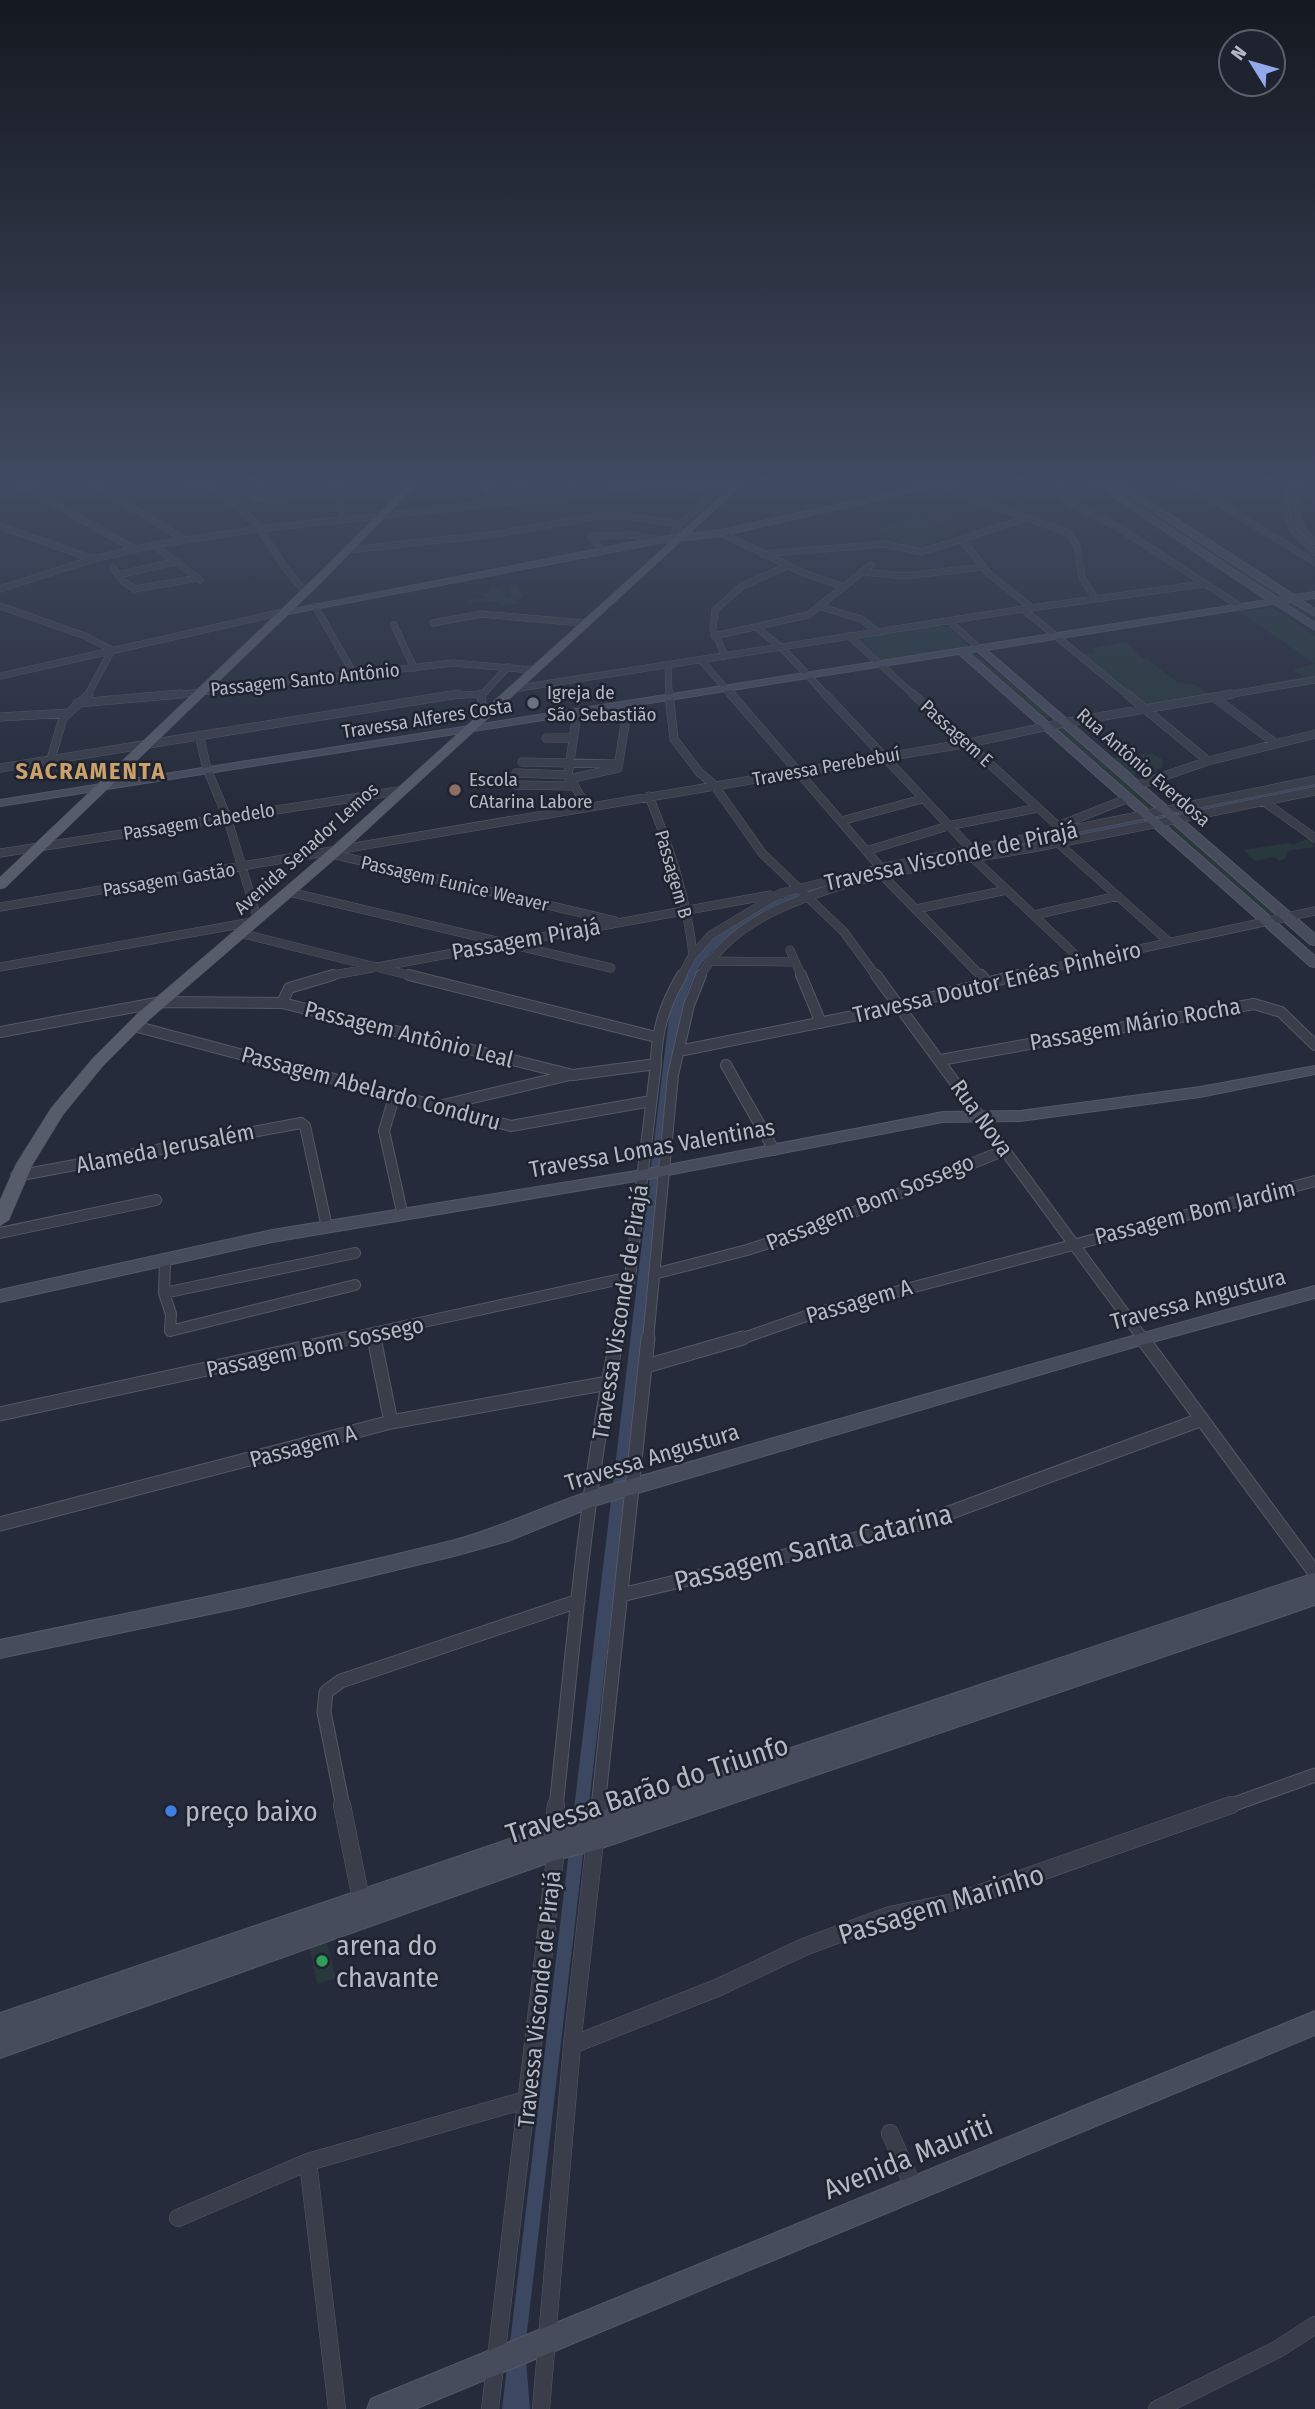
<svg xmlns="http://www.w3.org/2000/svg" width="1315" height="2409" font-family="'Fira Sans Condensed',sans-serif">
  <rect width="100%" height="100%" fill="#252b3a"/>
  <path fill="#33303c" d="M940 509 968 523 975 524 954 532 922 515Z"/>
  <path fill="#28383c" d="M1107 483 1117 485 1315 618V626L1102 484Z
    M916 515 957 534 911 548 871 529Z
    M515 584 524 597 516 600 518 604 500 605 497 601 467 603 468 599H486L482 594 489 593 490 587H498L505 597H512L508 585Z
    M1272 607 1315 636V678L1263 687 1261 684 1304 677 1292 670 1315 664 1243 614 1233 613Z
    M938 625 950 627 970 648 882 663 851 636Z
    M1126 642 1143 659H1148L1178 683 1194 684 1209 694 1141 706 1081 655 1095 652 1092 648Z
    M974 653 1052 717 1043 719 970 655Z
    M1062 726 1159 810 1149 812 1051 727Z
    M1152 753 1163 760 1162 768 1129 776 1113 758Z
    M1176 823 1278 913 1266 916 1164 826Z
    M1310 838 1315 847 1288 851 1284 859 1279 861 1275 857 1255 861 1243 850 1289 843 1292 845Z
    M326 1939 336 1978 317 1984 309 1945Z"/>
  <path fill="#3c4761" d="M1315 782V788L830 889C773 910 709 930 687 993 681 1009 681 1029 678 1046L525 2349 530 2409H502L669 1017C673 1002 677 984 685 971 714 919 777 898 830 882Z"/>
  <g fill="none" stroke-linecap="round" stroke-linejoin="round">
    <g stroke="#545965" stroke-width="7">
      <path id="street-far4" d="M83 477 183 539
        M131 477 202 483 236 477
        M335 477 343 519
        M402 477V496
        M484 477 494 502
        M920 477 927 481
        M1055 477 1061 494 1076 506 1118 527 1241 607
        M1176 477 1315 562
        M1293 477C1283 515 1285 526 1315 552
        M1302 477C1295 502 1292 523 1313 541
        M0 478 5 477
        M516 479 526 499
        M202 483C219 494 237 502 250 518 271 541 282 570 306 591
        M937 485 1069 533 1077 546 1082 578 1095 598
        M25 487 134 549
        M1299 490 1315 497
        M571 494 576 477
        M0 495 56 477
        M254 498 336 491
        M254 498 264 493 262 477
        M0 526 93 559
        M721 533 804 573 844 587
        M679 537 674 533 680 524 733 477
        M962 540 988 573 1032 608
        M154 545 200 580
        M348 550 497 534 598 516H626L680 524
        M602 551 591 536 635 535 660 540
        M763 554 885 544 921 552 1027 518
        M113 568 124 582 135 589 198 578
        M864 572 904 576 983 567
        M118 575 178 561
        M0 589 93 559 154 545 258 529 653 486 731 490
        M0 606 85 636 112 650
        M315 606 354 674
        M821 607 861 619 878 632
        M1023 609 1129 696
        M950 622 980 649
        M433 623 481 614 583 623
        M394 625 414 668
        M757 628 782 648 827 696
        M714 636 808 615 871 565
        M849 636 915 696
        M725 656 713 629 715 610 742 586 787 566
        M701 660 732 696
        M668 665 669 696
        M0 676 283 612
        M513 689 1023 609 1204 584
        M87 696 112 650
        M166 696 453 663 532 670
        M448 696 481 694
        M481 696 508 667
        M1221 696 1315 680"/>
    </g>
    <g stroke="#545965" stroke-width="9">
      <path id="street-far3" d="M481 694 483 715
        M669 694 674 739 699 772 714 785 762 853 844 932 877 977
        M731 694 881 868
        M825 694 972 850
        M913 694 1058 826 1060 833
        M1127 694 1208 761
        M1215 698 1275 743
        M77 703 181 694
        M577 713 568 775 587 807
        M0 717 69 713
        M199 735 207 769 227 817 257 917
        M546 738H572
        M51 759 63 718 89 694
        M522 762 619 764
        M0 768 458 694
        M516 773 568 775
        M569 779 618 768 628 705
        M516 785 572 786
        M1138 785 1208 761 1315 734
        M649 796C670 849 687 898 693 955
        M1263 801 1315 838
        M841 821 922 799
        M1058 826 1129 798
        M1058 843 1169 942
        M866 851 948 826 1038 808
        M0 853 398 791
        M332 854 615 921
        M974 859 1082 961
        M885 878 982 977
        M289 892 611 968
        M0 907 969 743 1063 723 1232 694
        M916 909 1007 890
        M1034 915 1118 896
        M239 933 416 977
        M790 950 802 977
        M710 961 794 962
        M0 967 252 922
        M323 977 770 895
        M681 977 693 955 711 935 781 893 881 868 1315 780
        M700 977C718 945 746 924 779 909 860 871 956 862 1043 846 1134 829 1224 809 1315 791
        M1009 977 1315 911"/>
    </g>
    <g stroke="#545965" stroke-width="12">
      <path id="street-far2" d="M409 975 656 1037
        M801 975 821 1023
        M876 975 1144 1340
        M981 975 987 982
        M282 1003 289 988 333 975
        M134 1026 511 1126 651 1101
        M0 1032 161 1002 282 1003 573 1075 656 1064
        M679 1051 883 1010 1017 975
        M940 1060 1254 1004 1281 1012 1315 1045
        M726 1065 774 1150
        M395 1094 384 1131 402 1212
        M443 1105 570 1075
        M16 1176 301 1123 305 1126 327 1227
        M0 1233 156 1200
        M165 1260 164 1293 171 1314 170 1331 355 1285
        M654 1274 747 1250 815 1228 1005 1150
        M164 1293 355 1253
        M373 1335 374 1340
        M341 1340 630 1277
        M617 1340 630 1277 656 1064C656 1031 665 1004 682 975
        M648 1340 673 1075 689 1005 701 975
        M738 1340 812 1314 1315 1181"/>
    </g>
    <g stroke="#545965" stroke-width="15">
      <path id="street-far1" d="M374 1338 391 1422
        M1142 1338 1315 1573
        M646 1366 743 1338
        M0 1414 349 1338
        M0 1524 391 1422 608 1383
        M621 1595 919 1524 1200 1420
        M343 1807 324 1712 326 1692 341 1681 578 1601
        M556 1807C573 1651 585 1492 617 1338
        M598 1807 648 1338
        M1226 1807 1315 1775"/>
    </g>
    <g stroke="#545965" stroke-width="18">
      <path id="street" d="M342 1805 362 1904
        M572 2045 717 1988 804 1947 890 1915 958 1901 1231 1805
        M890 2133 914 2188
        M308 2162 337 2409
        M178 2218 308 2162 529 2099
        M490 2409 556 1849 553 1835 556 1805
        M541 2409 572 2045 599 1805
        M1157 2409 1278 2349 1315 2325"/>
    </g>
    <g stroke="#545965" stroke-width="2">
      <path id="secondary" d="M962 477H977L721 536 660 543 283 615 278 612 660 537 721 530Z
        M1084 477H1093L1278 598 1284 597 1112 485V481H1118L1294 595 1315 592V598L1301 600 1315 609V616L1291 602 1284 603 1315 623V630L1274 604 987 650 1315 934V945L1310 944 977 651 969 653 1315 956V967L1310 966 959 654 0 806V800L1267 600Z
        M1315 1066V1074L1200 1097 1020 1121 943 1122 642 1180 272 1242 0 1302V1290L272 1230 642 1170 943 1112 1020 1111 1200 1087Z
        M1315 1286V1298L1141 1345 597 1505 508 1541 454 1556 243 1607 0 1658V1640C152 1608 304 1578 455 1540 506 1526 553 1502 603 1487 840 1419 1077 1350 1315 1286Z
        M1315 1573V1605L596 1850 556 1860 0 2058V2013L553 1824 593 1814Z
        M1315 2011V2035L415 2409H367L371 2399Z"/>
    </g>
    <g stroke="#424753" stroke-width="1">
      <path id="primary" d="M415 477H424L322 582 5 888 0 889V877L314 578Z
        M742 477H751L342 853 149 1020 103 1066 63 1115 33 1164 9 1220 0 1226V1200L16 1164 51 1108 92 1059 138 1013 332 847Z"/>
    </g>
    <use href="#street-far4" stroke="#393e4a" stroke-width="6"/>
    <use href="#street-far3" stroke="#393e4a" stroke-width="8"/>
    <use href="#street-far2" stroke="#393e4a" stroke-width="10"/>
    <use href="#street-far1" stroke="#393e4a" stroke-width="13"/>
    <use href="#street" stroke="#393e4a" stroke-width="17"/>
    <use href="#secondary" fill="#474c5d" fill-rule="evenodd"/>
    <use href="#primary" fill="#575c6a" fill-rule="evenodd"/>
  </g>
  <linearGradient id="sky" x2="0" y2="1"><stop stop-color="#141820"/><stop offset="0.59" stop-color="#404a60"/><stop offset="1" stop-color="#404a60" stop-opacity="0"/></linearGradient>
  <rect width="1315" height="814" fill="url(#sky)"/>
  <circle fill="#6b7280" stroke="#1e232f" stroke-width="2.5" cx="533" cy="703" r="7"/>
  <circle fill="#8d6e63" stroke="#1e232f" stroke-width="2.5" cx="455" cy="790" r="7"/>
  <circle fill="#3f7fe0" stroke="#1e232f" stroke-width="2.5" cx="171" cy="1811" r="7"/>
  <circle fill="#2e9e5b" stroke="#1e232f" stroke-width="2.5" cx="322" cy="1961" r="7"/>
  <g text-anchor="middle" stroke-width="5" stroke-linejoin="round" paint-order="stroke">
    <g font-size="19" fill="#b4b9c6" stroke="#1e232f">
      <text transform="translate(305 679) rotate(-6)" y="7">Passagem Santo Antônio</text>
      <text transform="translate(427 718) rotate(-9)" y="7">Travessa Alferes Costa</text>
      <text transform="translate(957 733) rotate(42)" y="7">Passagem E</text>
      <text transform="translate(826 766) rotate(-10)" y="7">Travessa Perebebuí</text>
      <text transform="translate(1144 767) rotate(41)" y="7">Rua Antônio Everdosa</text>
      <text transform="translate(199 821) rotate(-9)" y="7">Passagem Cabedelo</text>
      <text transform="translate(306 848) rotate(-42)" y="7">Avenida Senador Lemos</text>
      <text transform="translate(674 874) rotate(74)" y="7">Passagem B</text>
      <text transform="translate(169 879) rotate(-9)" y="7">Passagem Gastão</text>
      <text transform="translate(455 883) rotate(13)" y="7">Passagem Eunice Weaver</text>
    </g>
    <g font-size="19" fill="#b4b9c6" stroke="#1e232f" text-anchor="start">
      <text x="547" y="699">Igreja de<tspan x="547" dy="22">São Sebastião</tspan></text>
      <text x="469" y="786">Escola<tspan x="469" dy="22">CAtarina Labore</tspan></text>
    </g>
    <g font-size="23" fill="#b4b9c6" stroke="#1e232f">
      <text transform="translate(951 856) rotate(-12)" y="8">Travessa Visconde de Pirajá</text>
      <text transform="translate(526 939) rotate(-10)" y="8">Passagem Pirajá</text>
      <text transform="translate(997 982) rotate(-13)" y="8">Travessa Doutor Enéas Pinheiro</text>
      <text transform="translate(1135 1024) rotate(-10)" y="8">Passagem Mário Rocha</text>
      <text transform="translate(409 1034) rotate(14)" y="8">Passagem Antônio Leal</text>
      <text transform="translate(371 1088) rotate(15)" y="8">Passagem Abelardo Conduru</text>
      <text transform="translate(982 1118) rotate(54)" y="8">Rua Nova</text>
      <text transform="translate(165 1148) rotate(-11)" y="8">Alameda Jerusalém</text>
      <text transform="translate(652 1148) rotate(-10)" y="8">Travessa Lomas Valentinas</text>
      <text transform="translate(870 1202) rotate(-22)" y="8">Passagem Bom Sossego</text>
      <text transform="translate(1195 1212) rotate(-14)" y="8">Passagem Bom Jardim</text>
      <text transform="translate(1198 1299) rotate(-15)" y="8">Travessa Angustura</text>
      <text transform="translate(859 1301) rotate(-16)" y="8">Passagem A</text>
      <text transform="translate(620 1312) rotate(-81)" y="8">Travessa Visconde de Pirajá</text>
      <text transform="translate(315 1347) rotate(-12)" y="8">Passagem Bom Sossego</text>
      <text transform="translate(303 1446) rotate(-15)" y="8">Passagem A</text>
      <text transform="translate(652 1457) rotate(-17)" y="8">Travessa Angustura</text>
      <text transform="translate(539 1999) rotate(-84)" y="8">Travessa Visconde de Pirajá</text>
    </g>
    <g font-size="24" font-weight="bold" letter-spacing="2" fill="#caa16b" stroke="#1e232f">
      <text x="91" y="779">SACRAMENTA</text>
    </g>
    <g font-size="28" fill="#b4b9c6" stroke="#1e232f">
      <text transform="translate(813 1547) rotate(-14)" y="10">Passagem Santa Catarina</text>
      <text transform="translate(647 1789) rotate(-18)" y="10">Travessa Barão do Triunfo</text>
      <text transform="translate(941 1904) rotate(-17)" y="10">Passagem Marinho</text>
      <text transform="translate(908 2157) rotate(-22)" y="10">Avenida Mauriti</text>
    </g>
    <g font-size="28" fill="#b4b9c6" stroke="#1e232f" text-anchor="start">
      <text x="185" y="1821">preço baixo</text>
      <text x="336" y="1955">arena do<tspan x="336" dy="32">chavante</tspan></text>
    </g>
  </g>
  <g transform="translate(1252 63) rotate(307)"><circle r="33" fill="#1e232f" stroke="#5a5f6b" stroke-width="2"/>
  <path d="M0-5L12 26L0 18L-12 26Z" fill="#92a9ed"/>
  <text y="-10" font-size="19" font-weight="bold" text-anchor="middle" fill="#b4b9c6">N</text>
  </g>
</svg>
